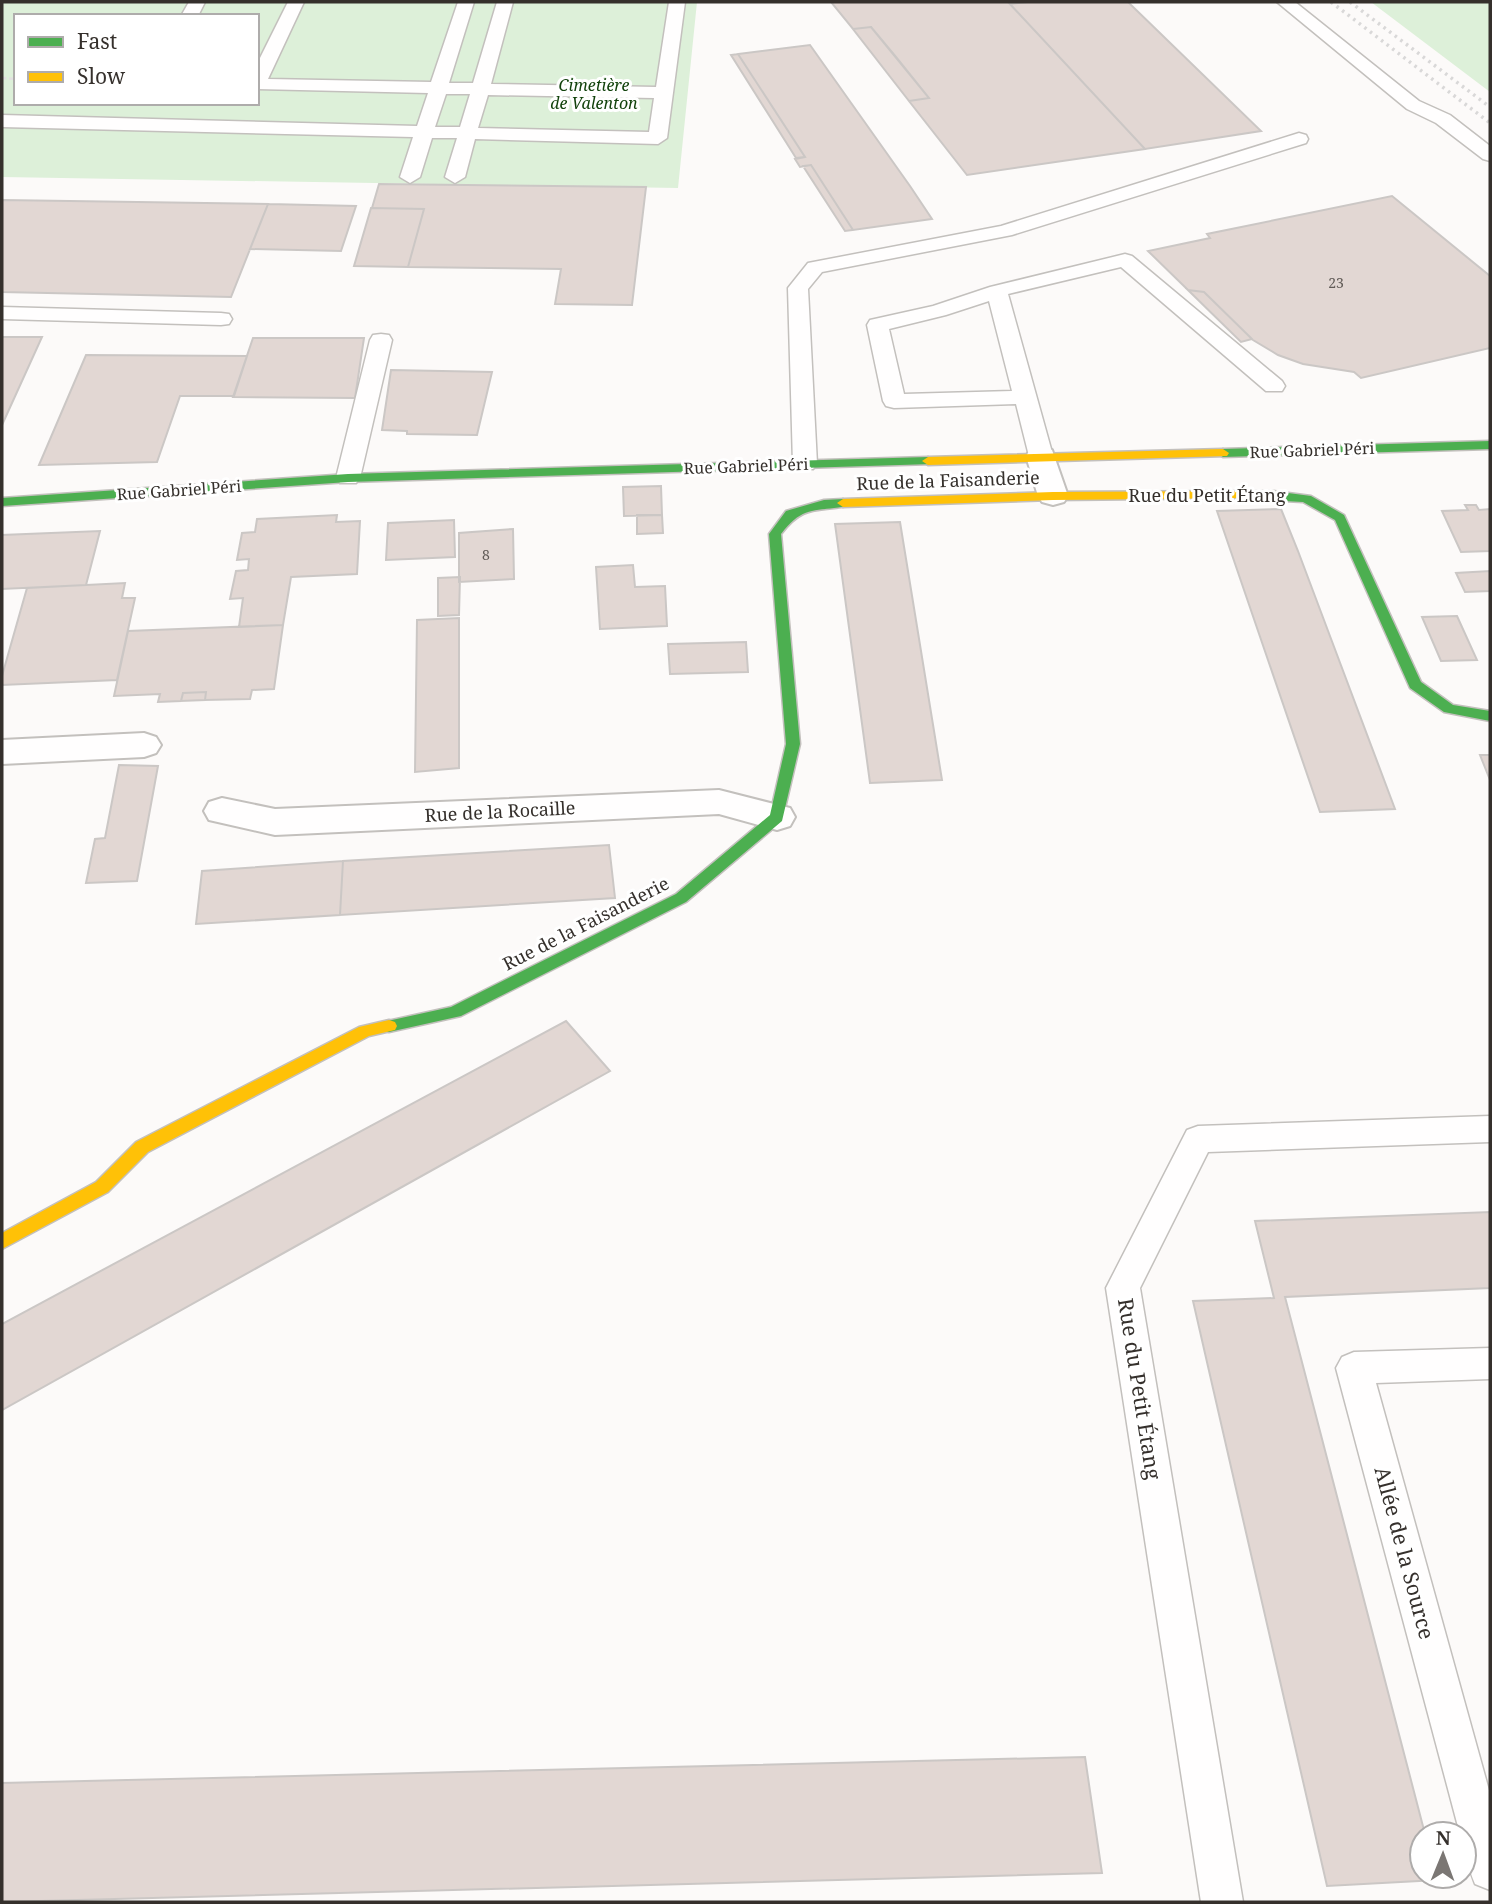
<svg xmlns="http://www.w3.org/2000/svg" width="1492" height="1904" font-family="'Noto Serif',serif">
  <rect width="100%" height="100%" fill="#fcfaf9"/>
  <path fill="#ddf0d9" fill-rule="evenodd" d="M2 2H697L678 188 2 177ZM16 16H257V103H16Z
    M1371 2H1490V92Z"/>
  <path fill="#e2d7d3" stroke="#cbc7c5" stroke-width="2" d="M831 2H1008L1145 149 967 175 909 101 929 98 871 27 853 29Z
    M1028 2H1128L1261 131 1145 149 1010 4Z
    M871 27 896 57 929 98 909 101 853 29Z
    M810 45 910 186 932 219 853 230 811 165 800 167 795 159 805 157 738 54Z
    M738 54 805 157 796 158 731 55Z
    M811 165 853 230 845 231 803 166Z
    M379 184 646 187 632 305 555 304 561 269 408 267 424 209 372 208Z
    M1392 196 1490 276V348L1361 378 1354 372 1303 364 1278 355 1253 340 1204 292 1188 290 1148 251 1210 238 1207 234Z
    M2 200 268 204 231 297 2 292Z
    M268 204 356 206 341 251 250 249Z
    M371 208 424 209 408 267 354 266Z
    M1188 290 1204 292 1252 339 1241 342Z
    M2 337H42L2 425Z
    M253 338H364L355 398 233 397Z
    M86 355 247 356 234 396H180L157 462 39 465Z
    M391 370 492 372 477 435 407 434V431L382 430Z
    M661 486 662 515 624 516 623 487Z
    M1465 505H1476L1479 510 1490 509V551L1461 552 1442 511 1468 510Z
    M1281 509 1298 551 1395 809 1320 812 1217 511Z
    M337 515 336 522 360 521 357 574 291 577 283 625 239 627 243 598 230 599 236 571 248 570 249 559 237 560 242 533 255 532 257 519Z
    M637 515H662L663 533 637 534Z
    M454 520 455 557 386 560 388 523Z
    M900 522 942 780 870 783 835 524Z
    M513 529 514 579 459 582V533Z
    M100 531 86 585 2 589V535Z
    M633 565 635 587 665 586 667 626 600 629 596 567Z
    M1490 571V591L1465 592 1456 573Z
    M460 577 459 615 438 616V578Z
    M125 583 122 598H135L117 680 2 685V676L27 588Z
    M1457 616 1477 660 1441 661 1422 617Z
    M459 618V768L415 772 417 620Z
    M283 625 274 689 252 690 250 699 205 700 206 692 183 693 181 701 158 702 160 694 114 696 128 631Z
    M746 642 748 672 670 674 668 644Z
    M206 692 205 700 181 701 183 693Z
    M1480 755H1490V780Z
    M119 765 158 766 137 881 86 883 95 839 105 838Z
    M609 845 615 898 340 915 343 861Z
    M343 861 340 915 196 924 202 871Z
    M566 1021 610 1071 2 1410V1324Z
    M1490 1212V1288L1285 1297 1425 1834H1422V1876H1436L1437 1880 1327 1886 1193 1301 1274 1298 1255 1221Z
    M1085 1757 1102 1873 2 1902V1783Z"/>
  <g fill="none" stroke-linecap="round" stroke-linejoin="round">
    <g stroke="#c3c0bd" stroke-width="3">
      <path id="lane" d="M189 2H205L198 16H181Z
        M288 2H304L268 79 431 82 458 2H474L449 83H473L497 2H513L491 84 656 87 669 2H685L667 138 658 144 475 139 465 177 455 183 445 177 457 138H432L420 177 410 183 400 177 413 137 2 127V115L417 126 428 93 257 89V64ZM446 94H470L460 127H435ZM488 95 654 98 649 132 478 128Z
        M1277 2H1295L1419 101 1450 115 1490 146V161L1483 159 1436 123 1407 109Z
        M1299 133 1306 135 1308 139 1306 143 1012 235 822 272 808 289 817 464 813 469H797L793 464 788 288 808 263 1001 226Z
        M1125 254 1132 256 1282 381 1285 386 1282 391H1266L1121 267 1008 294 1053 456 1049 461H1033L1029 456 1016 404 894 408 886 406 883 401 867 325 870 320 933 306 990 287ZM989 301 1012 391 904 394 889 329 946 315Z
        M2 307 221 313 229 314 232 319 229 324 221 325 2 319Z
        M381 334 389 335 392 340 360 478 356 483H340L336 478 370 340 373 335Z
        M1490 1116V1142L1208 1152 1140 1288 1243 1902H1201L1106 1288 1187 1130 1198 1126Z
        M1490 1348V1379L1376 1383 1490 1794V1890L1475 1884C1468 1867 1464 1852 1464 1834H1460L1336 1368 1342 1357 1354 1352Z"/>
    </g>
    <g stroke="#c3c0bd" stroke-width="4">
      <path id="street" d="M1041 447 1052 450 1068 496 1064 502 1053 505 1042 502 1038 496 1026 456 1030 450Z
        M144 733 156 737 161 745 156 753 144 757 2 764V740Z
        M719 790 790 808 795 817 790 826 777 830 719 814 275 835 209 820 204 811 209 802 222 798 275 809Z"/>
    </g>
    <g stroke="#c3c0bd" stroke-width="3">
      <path id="fast" d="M1490 441V449L1223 457 1217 453 1223 449Z
        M928 457 934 461 932 464 348 482 2 506V498L348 474Z
        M1273 491 1311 496 1344 515 1421 682 1453 705 1490 711V721L1444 712 1410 688 1335 520 1303 502 1246 499 1240 495 1246 491Z
        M843 499 849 503 847 506C815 512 803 505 781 534L800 744 782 821 686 902 461 1016 389 1032 383 1030 381 1026 383 1022 451 1007 676 894 770 815 786 744 769 534 786 511 824 500Z"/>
    </g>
    <g stroke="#c3c0bd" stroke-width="3">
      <path id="slow" d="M1223 449 1229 453 1227 456 928 465 922 461 928 457Z
        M1246 491 1252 495 1250 498 1053 500 843 507 837 503 843 499 1053 492Z
        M389 1020 395 1022 397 1026 395 1030 369 1036 148 1152 108 1192 2 1249V1233L96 1182 136 1142 359 1027Z"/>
    </g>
    <path stroke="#e2e0e0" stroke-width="2.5" stroke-dasharray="4.5 2.5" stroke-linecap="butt" d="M2 78 16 79"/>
    <use href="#lane" fill="#fffefe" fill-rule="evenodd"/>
    <use href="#street" fill="#fffefe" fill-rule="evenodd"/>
    <use href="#fast" fill="#4caf50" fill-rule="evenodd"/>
    <use href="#slow" fill="#ffc107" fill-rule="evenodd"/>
    <path stroke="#d9d8d8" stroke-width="3.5" stroke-dasharray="2.5 4.5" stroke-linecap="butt" d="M1331 2 1490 123
      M1350 2 1490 107"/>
  </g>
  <g text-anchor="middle" stroke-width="6" stroke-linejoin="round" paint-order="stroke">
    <g font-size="14" fill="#605a56">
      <text x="1336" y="288">23</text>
      <text x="486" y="560">8</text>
    </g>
    <g font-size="16" font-style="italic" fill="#12420c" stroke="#fff">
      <text x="594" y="91">Cimetière<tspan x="594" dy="18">de Valenton</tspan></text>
    </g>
    <g font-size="16" fill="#35302c" stroke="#fff">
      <text transform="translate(1312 450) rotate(-2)" y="6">Rue Gabriel Péri</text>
      <text transform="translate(746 466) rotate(-2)" y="6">Rue Gabriel Péri</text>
      <text transform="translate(179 490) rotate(-4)" y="6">Rue Gabriel Péri</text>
    </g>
    <g font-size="18" fill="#35302c" stroke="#fff">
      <text transform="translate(948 481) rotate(-2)" y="6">Rue de la Faisanderie</text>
      <text x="1207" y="502">Rue du Petit Étang</text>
      <text transform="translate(500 812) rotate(-3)" y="6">Rue de la Rocaille</text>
      <text transform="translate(586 924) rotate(-27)" y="6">Rue de la Faisanderie</text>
    </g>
    <g font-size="21" fill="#35302c" stroke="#fff">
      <text transform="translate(1139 1389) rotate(81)" y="7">Rue du Petit Étang</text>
      <text transform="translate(1404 1553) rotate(75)" y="7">Allée de la Source</text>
    </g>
  </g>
  <rect width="1492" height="1904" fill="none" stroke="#35302c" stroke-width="7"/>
  <rect x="14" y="14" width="245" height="91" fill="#ffffff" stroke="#aeacab" stroke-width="2"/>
  <rect x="28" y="37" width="35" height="10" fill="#4caf50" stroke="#aeacab" stroke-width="2"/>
  <text x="77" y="49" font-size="21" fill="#35302c">Fast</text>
  <rect x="28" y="72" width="35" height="10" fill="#ffc107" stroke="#aeacab" stroke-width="2"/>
  <text x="77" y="84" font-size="21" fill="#35302c">Slow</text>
  <g transform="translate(1443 1855) rotate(1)"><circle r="33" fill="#ffffff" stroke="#aeacab" stroke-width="2"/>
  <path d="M0-5L12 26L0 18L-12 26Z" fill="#7b7774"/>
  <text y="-10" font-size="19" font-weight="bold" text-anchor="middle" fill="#35302c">N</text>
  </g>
</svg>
